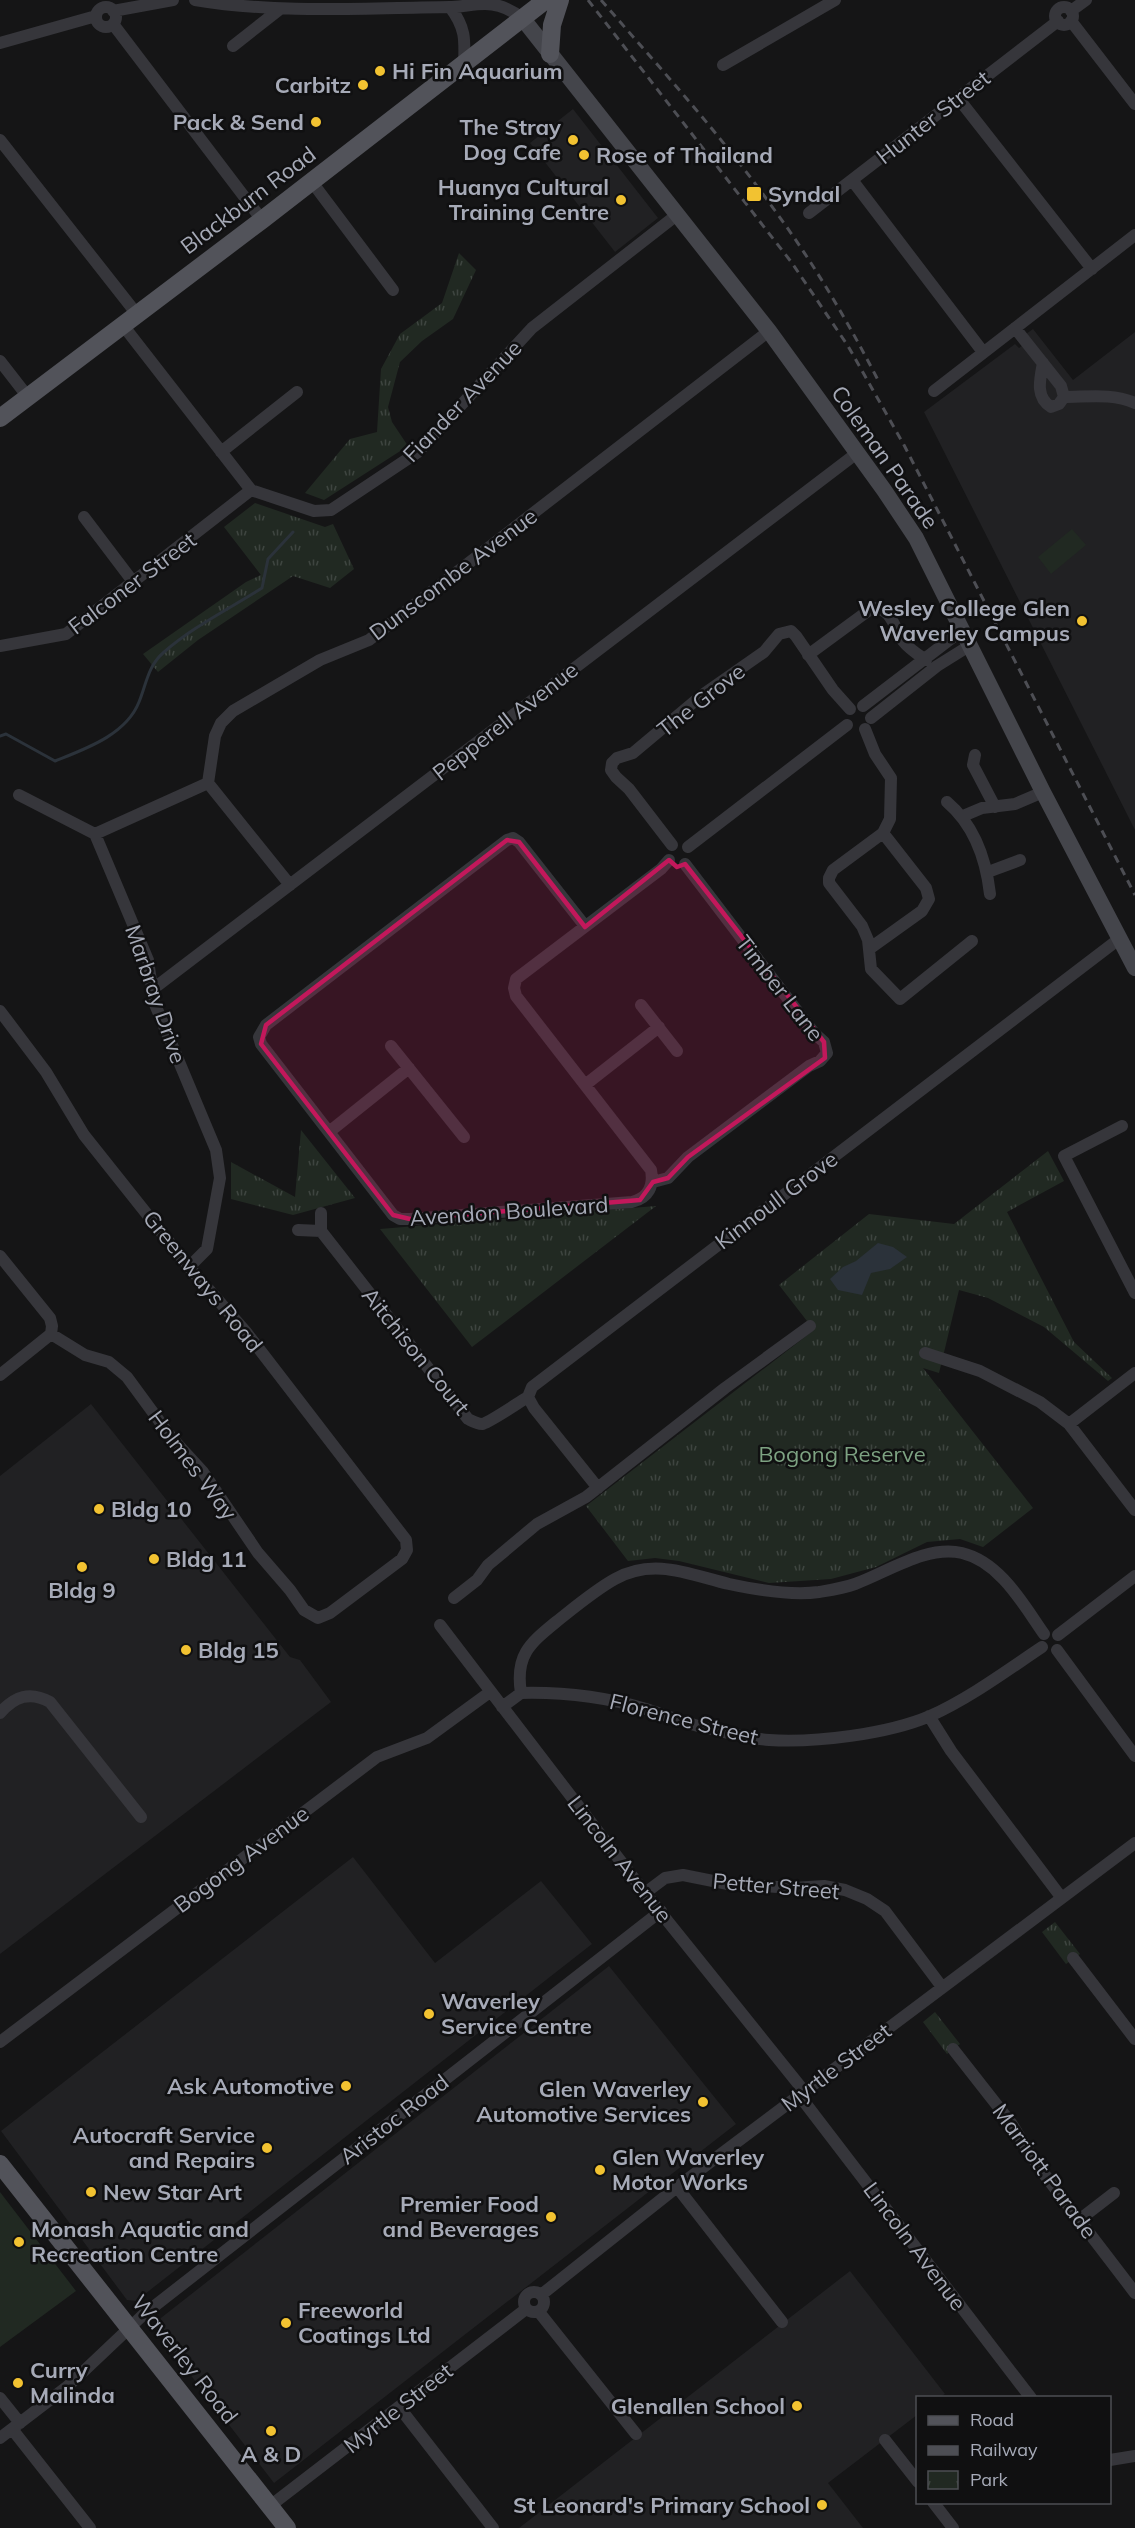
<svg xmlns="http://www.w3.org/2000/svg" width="1135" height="2528" font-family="Mulish,sans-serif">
  <defs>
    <pattern id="park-tufts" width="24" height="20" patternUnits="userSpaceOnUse" patternTransform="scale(1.5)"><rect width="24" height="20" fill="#212922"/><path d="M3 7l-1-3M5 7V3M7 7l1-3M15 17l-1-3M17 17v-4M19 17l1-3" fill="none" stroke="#3e4540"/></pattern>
  </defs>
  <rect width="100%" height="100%" fill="#151516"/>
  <path fill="#212123" d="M573 109 658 218 615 252 530 143Z
    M1033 329 1073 380 1135 332V830L924 412 1015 344 1019 348 1026 343V334Z
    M91 1404 290 1657 300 1660 331 1702 0 1954V1476Z
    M353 1857 435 1963 541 1881 592 1944 136 2301 127 2300 1 2131Z
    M609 1966 736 2124 274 2483 152 2325Z
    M850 2271 945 2394 940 2397 918 2398 917 2415 828 2483 863 2528H519Z"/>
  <path fill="#212922" d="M1072 529 1086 545 1051 574 1038 557Z
    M0 2192 76 2291 0 2347Z"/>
  <path fill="url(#park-tufts)" d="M459 253 476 270 453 319 422 341 400 362 388 407 392 422 408 446 324 500 305 493 350 439 377 432 381 369 400 334 442 303Z
    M255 503 325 527 333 524 354 569 330 588 293 576 198 640 158 672 143 654 246 582 261 575 224 527Z
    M301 1130 355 1198 293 1215 231 1199V1162L295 1197Z
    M1048 1151 1064 1181 1007 1212 1074 1342 1112 1378 1108 1381 1044 1327 988 1298 959 1290 939 1373 923 1368 1033 1508 983 1547 960 1539 927 1542 876 1567 831 1579 769 1583 679 1561 655 1558 628 1561 586 1506 814 1330 779 1285 869 1214 954 1224Z
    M656 1206 472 1347 380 1229Z
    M1055 1922 1080 1954 1066 1964 1042 1932Z
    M935 2012 960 2044 947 2054 923 2022Z"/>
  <path fill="#2b323a" d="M878 1243 893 1247 907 1257 890 1269 871 1273 862 1295 838 1290 830 1279 843 1267 856 1261Z"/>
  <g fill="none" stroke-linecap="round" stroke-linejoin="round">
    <path stroke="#2b323a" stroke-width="3" d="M0 736 6 734 55 761C85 749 126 735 139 702 146 685 148 666 163 653 192 627 229 609 262 588L268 559 293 532"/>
    <path stroke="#36363b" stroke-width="12" d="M195 0C278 14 364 8 449 7 461 7 473 4 485 4 500 4 512 10 523 19
      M450 7C466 28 465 40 464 65
      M96 17a10 10 0 1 1 20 0a10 10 0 1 1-20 0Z
      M1055 16a9 9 0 1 1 18 0a9 9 0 1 1-18 0Z
      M113 11 173 0
      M1071 11 1086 0
      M1071 21 1135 104
      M113 24 262 220
      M0 43 96 16
      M233 46 280 9
      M723 65 835 0
      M958 98 1092 269
      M0 140 136 313
      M852 180 983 352
      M312 182 393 290
      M809 213 1058 21
      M122 324 251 490 314 511 331 510 418 452 532 328 678 214
      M1015 328 1061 386 1064 397
      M0 361 28 397
      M1043 363C1040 379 1035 397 1051 407L1059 404 1064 397C1088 397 1112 393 1135 403
      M934 391 1135 235
      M221 452 297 392
      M84 517 134 583
      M0 646 66 634 251 490
      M808 655 872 608C891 607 894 627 903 641 909 649 917 654 926 660
      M863 706 961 631
      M871 718 937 666 969 646
      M865 729 875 754 891 778 890 819 883 833 833 870 829 878V883L862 926 868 940 871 969 900 999 972 941
      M975 755 973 765 995 807
      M19 795 95 834 148 960 154 1002 216 1150 220 1178 207 1249 189 1267
      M947 802C974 825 986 859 990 894
      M963 816 982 808 1015 804 1043 792
      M95 834 208 783
      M672 845 629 789 616 777 611 770 612 763 617 758 633 753 701 696 764 652 779 634 791 631 796 636 833 690 850 709
      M688 847 847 725
      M988 872 1020 860
      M290 885 208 783 215 736 221 723 233 711 320 660 369 640 769 331
      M585 926 519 842 513 838 507 840 266 1025 259 1037 261 1044 393 1215 400 1219H410L632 1202C649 1198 654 1186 651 1170L516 996 514 988 516 979 661 869 669 860
      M869 949 922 911 929 899 926 888 883 833
      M153 989 857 453
      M641 1005 677 1051
      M0 1011 46 1072 84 1135 189 1267 246 1332 406 1540 407 1550 402 1559 330 1613 318 1618 304 1610 290 1590 258 1553 203 1472 171 1437 127 1377 109 1362 85 1355 51 1334
      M391 1046 464 1137
      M585 1085 659 1027
      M1122 1126 1064 1156 1135 1293
      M329 1132 409 1068
      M653 1182 668 1178 688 1157 809 1066 820 1061 827 1053 824 1042 814 1033 685 864
      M298 1230 321 1231V1213
      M321 1231 468 1419C472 1421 477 1424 482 1424 489 1423 519 1402 528 1397
      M0 1256 50 1318 52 1326 51 1334 0 1375
      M925 1353 980 1371 1040 1402 1069 1424 1135 1510
      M1069 1424 1135 1373
      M598 1488 534 1408 528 1397 532 1387 1119 939
      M454 1598 477 1580 488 1565 537 1524 586 1497 725 1388 810 1326
      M440 1625 645 1893 804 2091
      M1058 1635 1135 1576
      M1057 1650 1135 1756
      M521 1693C563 1692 605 1697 646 1709 664 1715 680 1721 698 1726 721 1731 745 1738 769 1740 815 1743 888 1734 930 1716 970 1698 1006 1671 1042 1647
      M502 1707 521 1693C515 1656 529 1644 556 1622 575 1607 595 1590 615 1579 654 1557 691 1575 729 1584 757 1590 791 1596 819 1592 831 1590 844 1588 855 1584 888 1572 926 1545 962 1553 1000 1562 1023 1604 1044 1634
      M0 1713C15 1696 30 1691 50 1702L141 1817
      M929 1716 951 1751 1061 1897
      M645 1893 665 1878 683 1875 728 1884 793 1888 824 1886 845 1890 867 1899 885 1911 942 1987
      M1073 1958 1135 2039
      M0 2042 377 1757 427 1738 490 1692
      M953 2049 1011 2123 1038 2166 1135 2293
      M799 2095 1031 2398
      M677 2187 782 2322
      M1079 2220 1114 2193
      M524 2302a10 10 0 1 1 20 0a10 10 0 1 1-20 0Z
      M541 2295 677 2187 1135 1843
      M539 2312 636 2434
      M0 2398 20 2423
      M399 2407 493 2528
      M12 2429 90 2528
      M0 2438 68 2386 143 2315 661 1911
      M885 2440 918 2482
      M1110 2460 1135 2456
      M933 2502 953 2528
      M270 2506 526 2309"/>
    <path stroke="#44454b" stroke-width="16" d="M523 19 769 331 884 490 916 538 1043 792 1135 968"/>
    <path stroke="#52535a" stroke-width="18" d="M550 54 552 25 560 0
      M0 418 262 220 546 0
      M0 2164 287 2528"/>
    <path stroke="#4d4e54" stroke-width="3" stroke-dasharray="8 6" stroke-linecap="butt" d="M588 0 792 263 848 346 904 445 1135 895
      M601 0C660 68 721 135 773 208 813 262 847 320 878 380"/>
  </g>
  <path fill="#c2185b" fill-opacity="0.2" stroke="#c2185b" stroke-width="4.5" stroke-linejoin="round" d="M507 840 519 842 585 927 669 860 677 867 685 864 824 1042 825 1058 688 1157 668 1178 653 1182 640 1200 410 1219 393 1215 261 1044 266 1025Z"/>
  <g fill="#f2c231" stroke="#101011" stroke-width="2">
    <circle cx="380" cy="71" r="6"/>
    <circle cx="363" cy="85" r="6"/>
    <circle cx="316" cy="122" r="6"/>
    <circle cx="573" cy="140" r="6"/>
    <circle cx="584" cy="155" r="6"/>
    <rect x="746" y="186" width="16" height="16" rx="3"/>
    <circle cx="621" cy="200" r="6"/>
    <circle cx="1082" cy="621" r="6"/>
    <circle cx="99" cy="1509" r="6"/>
    <circle cx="154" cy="1559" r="6"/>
    <circle cx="82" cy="1567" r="6"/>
    <circle cx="186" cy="1650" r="6"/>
    <circle cx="429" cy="2014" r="6"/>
    <circle cx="346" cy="2086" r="6"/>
    <circle cx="703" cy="2102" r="6"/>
    <circle cx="267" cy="2148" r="6"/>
    <circle cx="600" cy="2170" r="6"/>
    <circle cx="91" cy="2192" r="6"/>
    <circle cx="551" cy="2217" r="6"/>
    <circle cx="19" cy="2242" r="6"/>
    <circle cx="286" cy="2323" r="6"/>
    <circle cx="18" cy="2383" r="6"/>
    <circle cx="797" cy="2406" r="6"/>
    <circle cx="271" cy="2431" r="6"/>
    <circle cx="822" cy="2505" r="6"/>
  </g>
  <g text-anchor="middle" stroke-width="5" stroke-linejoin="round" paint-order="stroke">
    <g font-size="22" font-weight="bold" fill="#a6aab7" stroke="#101011" text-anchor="start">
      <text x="392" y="79">Hi Fin Aquarium</text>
      <text x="351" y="93" text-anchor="end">Carbitz</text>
      <text x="304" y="130" text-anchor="end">Pack &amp; Send</text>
      <text x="561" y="135" text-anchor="end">The Stray<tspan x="561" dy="25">Dog Cafe</tspan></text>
      <text x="596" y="163">Rose of Thailand</text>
      <text x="609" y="195" text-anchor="end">Huanya Cultural<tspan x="609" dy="25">Training Centre</tspan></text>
      <text x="768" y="202">Syndal</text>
      <text x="1070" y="616" text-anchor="end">Wesley College Glen<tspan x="1070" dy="25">Waverley Campus</tspan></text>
      <text x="111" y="1517">Bldg 10</text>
      <text x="166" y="1567">Bldg 11</text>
      <text x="82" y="1598" text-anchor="middle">Bldg 9</text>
      <text x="198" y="1658">Bldg 15</text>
      <text x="441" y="2009">Waverley<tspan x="441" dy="25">Service Centre</tspan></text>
      <text x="334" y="2094" text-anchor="end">Ask Automotive</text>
      <text x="691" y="2097" text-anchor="end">Glen Waverley<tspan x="691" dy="25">Automotive Services</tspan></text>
      <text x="255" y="2143" text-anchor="end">Autocraft Service<tspan x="255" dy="25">and Repairs</tspan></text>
      <text x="612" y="2165">Glen Waverley<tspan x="612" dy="25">Motor Works</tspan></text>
      <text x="103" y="2200">New Star Art</text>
      <text x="539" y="2212" text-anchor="end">Premier Food<tspan x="539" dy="25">and Beverages</tspan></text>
      <text x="31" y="2237">Monash Aquatic and<tspan x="31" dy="25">Recreation Centre</tspan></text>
      <text x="298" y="2318">Freeworld<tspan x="298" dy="25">Coatings Ltd</tspan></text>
      <text x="30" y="2378">Curry<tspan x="30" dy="25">Malinda</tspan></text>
      <text x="785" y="2414" text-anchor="end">Glenallen School</text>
      <text x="271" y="2462" text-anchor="middle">A &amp; D</text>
      <text x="810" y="2513" text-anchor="end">St Leonard's Primary School</text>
    </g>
    <g font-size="22" fill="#a6aab7" stroke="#101011">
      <text transform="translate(933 117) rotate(-38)" y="8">Hunter Street</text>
      <text transform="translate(248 200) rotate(-37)" y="8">Blackburn Road</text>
      <text transform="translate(462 401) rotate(-46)" y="8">Fiander Avenue</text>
      <text transform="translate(885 457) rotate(55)" y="8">Coleman Parade</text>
      <text transform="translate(453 574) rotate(-37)" y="8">Dunscombe Avenue</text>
      <text transform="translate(132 583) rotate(-37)" y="8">Falconer Street</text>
      <text transform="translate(701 700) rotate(-38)" y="8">The Grove</text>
      <text transform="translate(505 721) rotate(-38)" y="8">Pepperell Avenue</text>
      <text transform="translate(780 988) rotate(52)" y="8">Timber Lane</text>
      <text transform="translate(156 994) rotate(71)" y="8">Marbray Drive</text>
      <text transform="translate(776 1200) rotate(-37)" y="8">Kinnoull Grove</text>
      <text transform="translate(509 1211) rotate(-4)" y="8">Avendon Boulevard</text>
      <text transform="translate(203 1281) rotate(51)" y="8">Greenways Road</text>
      <text transform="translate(416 1351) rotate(51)" y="8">Aitchison Court</text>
      <text transform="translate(193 1465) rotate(53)" y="8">Holmes Way</text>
      <text transform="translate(684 1719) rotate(14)" y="8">Florence Street</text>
      <text transform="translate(241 1859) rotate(-37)" y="8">Bogong Avenue</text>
      <text transform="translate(620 1859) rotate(52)" y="8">Lincoln Avenue</text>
      <text transform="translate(776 1886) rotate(5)" y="8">Petter Street</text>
      <text transform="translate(836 2067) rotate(-37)" y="8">Myrtle Street</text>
      <text transform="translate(394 2119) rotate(-38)" y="8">Aristoc Road</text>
      <text transform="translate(1045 2171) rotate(54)" y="8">Marriott Parade</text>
      <text transform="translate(915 2246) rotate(53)" y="8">Lincoln Avenue</text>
      <text transform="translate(185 2359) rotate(52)" y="8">Waverley Road</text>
      <text transform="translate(398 2408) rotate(-38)" y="8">Myrtle Street</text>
    </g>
    <g font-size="22" fill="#7da282" stroke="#101011">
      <text x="842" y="1462">Bogong Reserve</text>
    </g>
  </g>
  <rect x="916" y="2396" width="195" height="108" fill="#101011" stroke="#4c4e53" stroke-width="1.5"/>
  <rect x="928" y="2416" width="30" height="9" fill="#52535a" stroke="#4c4e53" stroke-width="1.5"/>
  <text x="970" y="2426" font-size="18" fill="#a6aab7">Road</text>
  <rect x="928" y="2446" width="30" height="9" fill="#4d4e54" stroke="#4c4e53" stroke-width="1.5"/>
  <text x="970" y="2456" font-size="18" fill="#a6aab7">Railway</text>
  <rect x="928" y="2471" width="30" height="18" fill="url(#park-tufts)" stroke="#4c4e53" stroke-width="1.5"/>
  <text x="970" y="2486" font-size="18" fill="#a6aab7">Park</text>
</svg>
